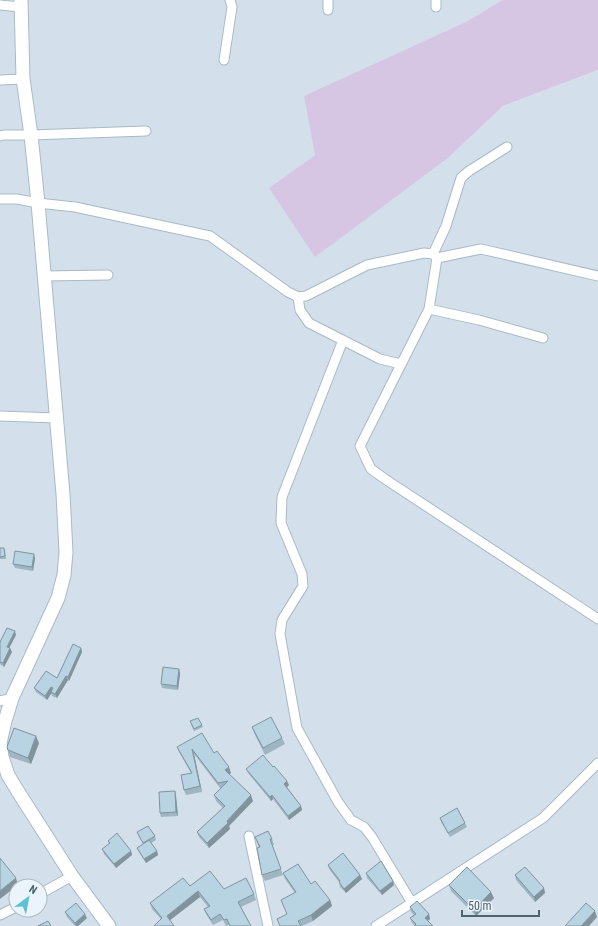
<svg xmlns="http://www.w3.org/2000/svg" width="598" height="926" font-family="'Roboto Condensed',sans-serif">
  <rect width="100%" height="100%" fill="#e6eff9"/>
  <path fill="#d3e0ec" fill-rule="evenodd" d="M0 0H502L466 22 315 155 269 188 315 256 448 158 503 106 598 70V926H0ZM16 886H40V910H16Z"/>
  <path fill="#d6c6e4" d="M502 0H598V70L503 106 448 158 315 257 269 188 315 155 304 96 466 22Z"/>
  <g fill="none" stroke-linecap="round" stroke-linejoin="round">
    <g stroke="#a8bac3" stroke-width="11">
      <path id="street" d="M328 0V10
        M436 0V7
        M0 5 21 7
        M224 60 232 7 230 0
        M0 80 23 79
        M0 136 4 135H31L146 131
        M0 199H17L38 203 75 207 210 236 288 292 298 297 306 296 367 265 424 253 433 254 437 258 429 309 360 446 371 469 385 479 598 619
        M433 254 446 226 461 178 469 171 507 147
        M437 258 481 249 598 276
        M44 276 108 275
        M298 297 300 310 309 323 380 359 401 364
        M429 309 479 320 543 338
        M343 340 282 497 281 523 302 574 303 586 282 620 280 634 297 728 338 802 351 820 364 827 372 837 412 903
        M0 416 57 418
        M0 701 12 698
        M249 836 268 926
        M40 894 72 876
        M0 915 16 907
        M376 926 543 818 598 763"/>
    </g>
    <g stroke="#a7bbc6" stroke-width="15">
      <path id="secondary" d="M21 0 23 79 31 135 38 203 63 494 66 552 64 575 58 598 12 698 5 721 0 743 2 757 8 775 17 790 72 876 109 926"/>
    </g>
    <use href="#street" stroke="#fff" stroke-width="9"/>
    <use href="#secondary" stroke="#fff" stroke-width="13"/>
  </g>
  <path fill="#9eb5c2" d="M0 548 5 550 6 559H0Z
    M35 558 33 571 15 568 13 564Z
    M16 635 9 648 12 652 4 667 0 664V642Z
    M81 648 82 652 69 681 68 680 57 698 52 696 51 693 47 700 36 692 34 688 57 678Z
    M179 669 180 674 178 690 162 688 161 684Z
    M191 724 202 725 203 727 194 731Z
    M252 727 282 738 285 744 265 755 254 733Z
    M39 743 31 764 10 757 8 750Z
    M177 747 214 753 231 773 229 774 253 801 229 826 230 829 209 848 199 837 197 832 223 808 216 801 214 795 221 788H220L194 754 202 792 186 795 184 790 191 773 179 752Z
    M246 769 289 785 287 787 301 806 302 810 289 820 273 799 271 801 248 773Z
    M175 791 176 796 178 816 161 817 160 813Z
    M440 818 465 823 467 827 450 837 441 822Z
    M137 832 155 836 156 840 151 843 157 851 158 855 146 863 139 852 137 848 143 844 139 837Z
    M255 837 272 839 274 845H272L283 875 265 881 262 875 259 848Z
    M108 841 131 851 132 855 116 868 104 854 102 849 109 844Z
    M328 865 360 875 362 879 346 893 340 887 339 882 329 869Z
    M283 873 311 884 330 900 332 906 313 921 302 926H280L287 914 281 900 295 893 285 879Z
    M366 873 394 885 382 895 367 878Z
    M515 875 544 888 545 893 535 902 516 880Z
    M449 885 494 898 476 916 451 891Z
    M190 886 224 889 254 894 256 900 241 907 251 926H230L229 925 226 926 223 920 213 925 206 914 204 909 208 907 200 897 170 920 161 919 152 909 150 903Z
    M410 907 429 914 430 919 428 921 414 925 412 923 410 918 414 915 411 912Z
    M65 912 87 918 78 926H75L67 917Z"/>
  <path fill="#81949e" d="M34 554 35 558 33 571 32 567Z
    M15 631 16 635 8 650 7 647Z
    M10 648 12 652 4 667 3 663Z
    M81 648 82 652 69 681 68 677Z
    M179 669 180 674 178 690 177 686Z
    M66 676 68 680 57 698 55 694Z
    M51 687 53 691 47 700 45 696Z
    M36 736 39 743 31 764 28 758Z
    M192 749 194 754 202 792 200 786Z
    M229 767 231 773 227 776 225 770Z
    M287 781 289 785 286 788 284 784Z
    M175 791 176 796 178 816 176 812Z
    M251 795 253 801 229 826 230 829 209 848 207 843Z
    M272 795 273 799 271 801 270 797Z
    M301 806 302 810 289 820 288 816Z
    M131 851 132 855 116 868 114 864Z
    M157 851 158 855 146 863 144 859Z
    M360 875 362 879 346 893 344 889Z
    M16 878 18 885 0 899V891Z
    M393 881 394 885 382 895 380 891Z
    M544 888 545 893 535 902 534 897Z
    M198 891 200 897 169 921 167 916Z
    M491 892 494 898 476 916 474 910Z
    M330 900 332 906 313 921 311 915Z
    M595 911 597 917 589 926H581Z
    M85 914 87 918 78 926H76L75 923Z
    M429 914 430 919 426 922 425 918Z"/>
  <path fill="#b8d3e1" stroke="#81949e" d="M0 548H4L5 556 0 557Z
    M15 551 34 554 32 567 13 564Z
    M7 628 15 631 7 647 10 648 3 663 0 662V642Z
    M73 644 81 648 68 677 66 676 55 694 51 692 53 688 51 687 45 696 34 688 46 671 57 678Z
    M163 667 179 669 177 686 161 684Z
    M271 717 282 738 263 748 252 727Z
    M198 718 202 725 194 729 190 721Z
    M14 728 36 736 28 758 8 750 7 747Z
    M202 733 214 753 217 751 229 767 225 770 251 795 227 821 228 823 207 843 197 832 225 806 214 795 228 781 218 783 192 749 200 786 184 790 181 775 192 773 177 747Z
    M263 755 273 767 274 766 287 781 284 784 301 806 288 816 272 795 270 797 246 769Z
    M175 791 176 812 160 813 159 792Z
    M457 808 465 823 448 833 440 818Z
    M148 826 155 836 143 843 137 832Z
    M268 831 272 839H270L281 869 262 875 257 848 260 847 255 837Z
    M117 833 131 851 114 864 102 849 110 843 108 841Z
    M149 840 157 851 144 859 137 848Z
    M343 853 360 875 344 889 339 882 340 881 328 865Z
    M0 858 16 878 0 891Z
    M381 861 393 881 380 891 366 873Z
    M298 864 311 884 315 881 330 900 311 915 298 921 301 926H280L277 919 287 914 281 900 296 892 283 873Z
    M467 867 491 892 474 910 449 885Z
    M525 867 544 888 534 897 515 875Z
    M210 871 224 889 246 878 254 894 238 902 251 926H230L227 919 224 920 220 914 211 920 204 909 210 906 198 891 167 916 174 926H154L162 918 150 903 183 878 190 886Z
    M417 901 429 914 425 918 433 926H414L416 924 410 918 416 914 410 907Z
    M76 903 85 914 75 923 65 912Z
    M586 903 595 911 581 926H565Z
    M48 921 51 926H38Z"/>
  <g transform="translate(28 898) rotate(32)"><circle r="19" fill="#ebf3fc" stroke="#acbac3"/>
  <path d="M0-3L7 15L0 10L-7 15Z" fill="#5bc1d3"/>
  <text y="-6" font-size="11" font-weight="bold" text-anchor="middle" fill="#4e656e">N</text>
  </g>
  <path d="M462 910v6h77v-6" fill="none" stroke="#4e656e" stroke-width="2"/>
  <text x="468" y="910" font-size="12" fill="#4e656e" stroke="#ebf3fc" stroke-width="3" paint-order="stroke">50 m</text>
</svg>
